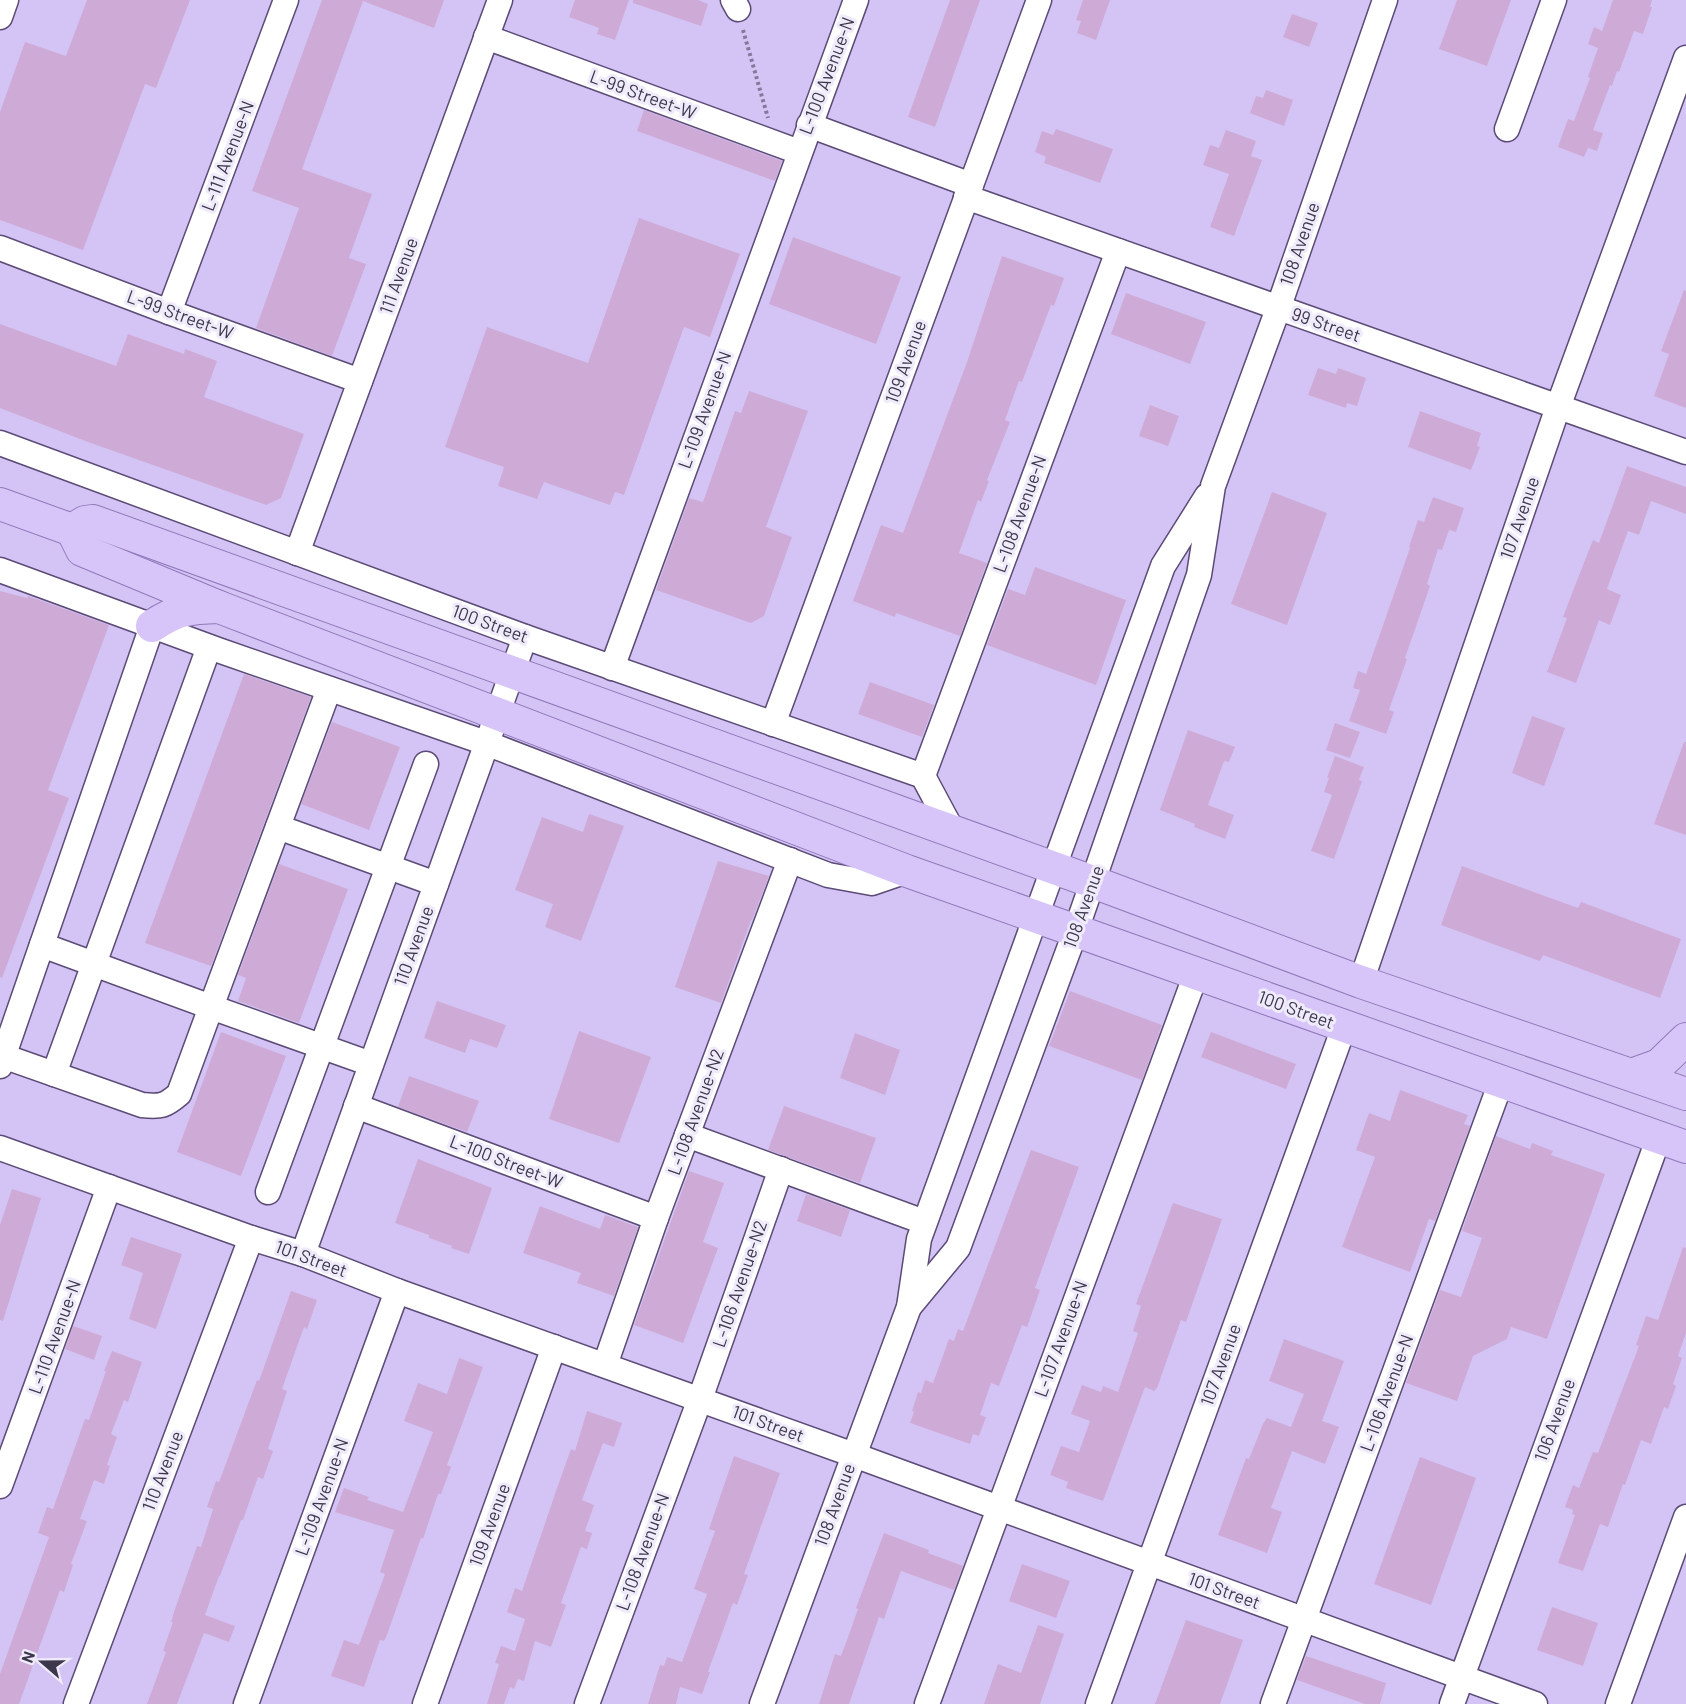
<svg xmlns="http://www.w3.org/2000/svg" width="1686" height="1704" viewBox="0 0 1686 1704" font-family="Barlow,sans-serif">
	<style>
		.building { fill: #ceabd6 }
		.lines { fill: none; stroke-linecap: round; stroke-linejoin: round }
		.minor-casing { stroke: #5b4b76; stroke-width: 27 }
		.major-casing { stroke: #9079b9; stroke-width: 34 }
		.path { stroke: #84799b; stroke-width: 4; stroke-dasharray: 3 3; stroke-linecap: butt }
		.minor { stroke: #fff; stroke-width: 24 }
		.major { stroke: #d7c4f8; stroke-width: 32 }
		.labels { text-anchor: middle; stroke-width: 6; stroke-linejoin: round; paint-order: stroke }
		.street-label { font-size: 18px; fill: #3d374b; stroke: #f0ebfb }
	</style>
	<rect width="100%" height="100%" fill="#d4c4f6"/>
	<g class="building">
		<polygon points="87,0 190,0 156,88 145,84 83,250 0,220 0,112 25,42 66,56"/>
		<polygon points="322,0 444,0 434,28 363,1 302,169 372,194 349,258 366,264 332,356 256,328 299,208 252,191"/>
		<polygon points="575,0 629,0 615,40 597,34 599,28 569,17"/>
		<polygon points="633,0 698,0 708,4 701,26 633,3"/>
		<polygon points="950,0 980,0 935,127 908,117"/>
		<polygon points="1083,0 1110,0 1096,40 1077,33 1081,21 1076,20"/>
		<polygon points="1457,0 1511,0 1487,66 1439,49"/>
		<polygon points="1613,0 1652,0 1650,7 1652,7 1643,34 1634,31 1619,72 1617,71 1612,86 1610,85 1593,130 1603,133 1597,151 1588,148 1584,157 1558,147 1568,119 1574,121 1590,78 1588,77 1598,48 1588,44 1594,27 1602,31"/>
		<polygon points="1292,14 1318,23 1309,47 1283,37"/>
		<polygon points="1266,90 1293,100 1284,126 1250,113 1256,96 1263,98"/>
		<polygon points="644,110 782,161 775,181 637,131"/>
		<polygon points="1056,129 1113,149 1100,183 1044,163 1046,157 1035,152 1042,131 1053,135"/>
		<polygon points="1226,130 1256,141 1251,156 1262,160 1234,236 1210,227 1229,174 1203,165 1210,145 1219,148"/>
		<polygon points="639,218 740,254 710,337 684,327 624,495 615,492 610,505 544,482 537,499 498,486 504,467 445,447 487,327 588,363"/>
		<polygon points="793,237 901,277 876,344 769,304"/>
		<polygon points="1002,256 1064,278 1054,306 1051,305 1022,382 1019,381 1005,420 1010,422 987,480 989,481 981,502 978,500 959,553 987,563 960,636 896,613 895,617 853,601 881,525 903,533 967,362"/>
		<polygon points="1684,290 1686,291 1686,408 1654,396 1669,354 1661,351"/>
		<polygon points="1126,293 1206,322 1190,364 1111,334"/>
		<polygon points="0,324 116,366 128,334 184,354 185,349 217,361 204,397 304,434 281,498 266,505 88,442 0,408"/>
		<polygon points="1318,368 1336,374 1338,368 1366,378 1357,406 1347,403 1346,408 1308,395"/>
		<polygon points="749,391 808,411 766,527 792,537 764,616 751,623 656,590 689,498 703,502 735,411 741,413"/>
		<polygon points="1150,405 1179,416 1168,446 1139,436"/>
		<polygon points="1420,411 1481,433 1477,446 1480,447 1471,470 1408,447"/>
		<polygon points="1627,466 1686,487 1686,514 1651,501 1639,535 1628,531 1607,589 1621,595 1610,625 1599,620 1576,683 1547,672 1567,618 1563,617 1574,588 1593,540 1599,543"/>
		<polygon points="1272,492 1327,513 1287,625 1231,604"/>
		<polygon points="1433,497 1464,508 1456,532 1449,530 1442,550 1438,549 1427,584 1430,586 1405,658 1407,659 1389,710 1394,712 1386,734 1349,721 1360,690 1353,688 1358,671 1366,674 1410,548 1409,547 1418,520 1424,522"/>
		<polygon points="1035,567 1126,600 1096,685 987,645 1008,589 1025,595"/>
		<polygon points="0,591 27,598 28,596 109,625 48,790 69,798 2,978 0,977"/>
		<polygon points="244,674 311,697 211,966 145,943"/>
		<polygon points="870,682 934,705 922,737 858,714"/>
		<polygon points="1532,716 1565,728 1544,786 1512,773"/>
		<polygon points="332,722 400,747 369,830 301,804"/>
		<polygon points="1335,723 1360,732 1350,758 1326,750"/>
		<polygon points="1188,730 1235,747 1229,762 1224,761 1208,805 1234,815 1225,839 1194,827 1195,824 1160,810"/>
		<polygon points="1684,742 1686,742 1686,835 1654,824"/>
		<polygon points="1335,756 1364,767 1359,780 1362,781 1334,859 1311,851 1332,795 1324,792 1329,778 1327,778"/>
		<polygon points="589,814 624,826 581,941 545,927 553,904 515,890 542,817 583,832"/>
		<polygon points="718,861 769,876 752,920 751,920 721,1003 675,987"/>
		<polygon points="279,864 348,889 299,1023 238,1001 246,978 238,975"/>
		<polygon points="1462,866 1578,908 1581,902 1681,939 1660,998 1543,955 1540,961 1441,925"/>
		<polygon points="1070,991 1162,1025 1142,1080 1049,1046"/>
		<polygon points="437,1001 506,1025 497,1048 470,1039 465,1053 424,1038"/>
		<polygon points="579,1031 651,1057 619,1143 549,1119"/>
		<polygon points="221,1032 286,1056 241,1176 177,1152"/>
		<polygon points="1211,1032 1296,1064 1286,1089 1201,1057"/>
		<polygon points="855,1033 900,1050 885,1095 840,1078"/>
		<polygon points="409,1076 479,1101 467,1132 398,1107"/>
		<polygon points="1400,1090 1468,1115 1464,1124 1470,1126 1435,1221 1429,1219 1410,1272 1342,1247 1375,1157 1356,1150 1369,1113 1390,1121"/>
		<polygon points="784,1106 876,1138 860,1183 768,1150"/>
		<polygon points="1496,1136 1530,1149 1532,1143 1553,1151 1551,1155 1605,1174 1547,1339 1511,1327 1507,1339 1473,1356 1457,1401 1406,1383 1440,1290 1461,1297 1482,1238 1462,1231"/>
		<polygon points="1031,1150 1079,1167 1035,1288 1040,1290 1031,1316 1027,1327 1022,1325 999,1386 991,1383 980,1415 986,1417 979,1436 973,1434 970,1444 910,1423 914,1412 912,1411 918,1392 921,1393 925,1380 933,1383 949,1339 954,1341 958,1329 963,1331"/>
		<polygon points="418,1159 492,1188 469,1254 451,1248 452,1246 429,1238 429,1235 395,1223"/>
		<polygon points="689,1171 724,1183 703,1242 718,1248 683,1343 634,1325"/>
		<polygon points="12,1189 41,1198 3,1321 0,1320 0,1225"/>
		<polygon points="806,1194 850,1210 841,1237 797,1221"/>
		<polygon points="1173,1203 1222,1219 1186,1322 1181,1320 1157,1388 1154,1391 1145,1387 1103,1501 1066,1488 1068,1482 1050,1475 1061,1446 1079,1452 1090,1421 1071,1414 1082,1385 1101,1392 1103,1386 1118,1392 1138,1333 1133,1331 1141,1306 1136,1304"/>
		<polygon points="540,1206 600,1229 605,1215 638,1227 614,1296 577,1283 581,1273 523,1253"/>
		<polygon points="131,1237 182,1254 156,1329 129,1319 143,1273 121,1265"/>
		<polygon points="1683,1247 1686,1248 1686,1333 1678,1356 1682,1358 1673,1384 1676,1386 1668,1409 1664,1407 1651,1444 1641,1440 1625,1485 1623,1484 1608,1527 1600,1524 1583,1571 1558,1563 1575,1515 1572,1514 1573,1510 1565,1507 1573,1485 1579,1488 1593,1452 1598,1453 1639,1346 1636,1345 1646,1316 1658,1320"/>
		<polygon points="291,1291 317,1300 307,1329 304,1327 282,1389 287,1391 268,1449 273,1451 263,1479 258,1477 243,1520 241,1520 220,1576 219,1576 205,1615 235,1626 229,1642 204,1633 177,1704 147,1704 166,1652 163,1651 173,1622 171,1622 175,1609 197,1546 201,1547 213,1509 207,1507 216,1481 219,1482 257,1380 259,1381"/>
		<polygon points="73,1326 102,1336 94,1360 65,1349"/>
		<polygon points="1284,1339 1344,1361 1322,1421 1339,1427 1325,1464 1292,1451 1271,1508 1282,1512 1267,1553 1218,1535 1246,1458 1249,1459 1263,1424 1267,1418 1291,1427 1304,1394 1269,1381"/>
		<polygon points="112,1351 142,1362 128,1402 124,1400 111,1434 117,1437 107,1465 110,1466 104,1484 94,1480 80,1519 87,1521 71,1564 73,1565 64,1592 60,1590 19,1704 0,1704 0,1674 49,1537 38,1533 47,1507 53,1509 85,1419 89,1420 106,1371 104,1371"/>
		<polygon points="459,1358 483,1367 447,1465 451,1467 441,1494 438,1494 423,1539 421,1538 387,1635 384,1641 380,1640 364,1687 331,1676 344,1640 359,1645 385,1574 380,1572 394,1530 335,1512 344,1488 369,1497 367,1500 403,1512 433,1432 404,1421 418,1383 447,1394"/>
		<polygon points="587,1411 622,1423 614,1447 603,1443 582,1500 594,1505 585,1531 592,1533 587,1549 581,1547 561,1603 566,1605 551,1647 535,1641 524,1681 518,1679 514,1689 510,1687 504,1704 487,1704 499,1664 495,1663 501,1646 515,1651 525,1619 507,1612 515,1588 522,1591 556,1491 571,1449 575,1451"/>
		<polygon points="734,1456 780,1473 744,1574 748,1575 737,1605 733,1603 708,1672 710,1672 702,1694 680,1687 676,1704 648,1704 660,1665 664,1666 667,1657 682,1662 707,1594 694,1589 715,1531 709,1529"/>
		<polygon points="1420,1457 1476,1478 1431,1605 1374,1584"/>
		<polygon points="884,1533 929,1550 928,1553 963,1566 954,1590 901,1571 884,1619 879,1617 849,1704 819,1704 835,1654 841,1656 847,1640 858,1609 856,1608"/>
		<polygon points="1022,1564 1070,1581 1056,1618 1009,1601"/>
		<polygon points="1552,1607 1598,1623 1583,1666 1537,1650"/>
		<polygon points="1186,1620 1243,1640 1220,1704 1155,1704"/>
		<polygon points="1038,1625 1064,1634 1040,1704 984,1704 998,1664 1021,1673"/>
		<polygon points="1306,1656 1386,1683 1380,1704 1365,1704 1297,1680"/>
	</g>
	<g class="lines">
		<g class="minor-casing">
			<g id="minor">
				<polyline points="733,0 738,9"/>
				<polyline points="0,17 6,0"/>
				<polyline points="486,37 799,152"/>
				<polyline points="809,125 971,185"/>
				<polyline points="1507,129 1554,0"/>
				<polyline points="966,197 1686,452"/>
				<polyline points="0,248 169,312 360,381"/>
				<polyline points="169,312 286,0"/>
				<polyline points="0,443 525,637 923,776 953,832"/>
				<polyline points="297,553 500,0"/>
				<polyline points="0,570 218,650 486,743 828,875 872,883 907,871"/>
				<polyline points="612,668 856,0"/>
				<polyline points="773,724 1039,0"/>
				<polyline points="923,776 1118,251"/>
				<polyline points="278,827 436,884"/>
				<polyline points="42,945 211,1007 329,689"/>
				<polyline points="1361,982 1558,407 1686,58"/>
				<path d="M0,1055L142,1105C161,1107 165,1106 179,1094L211,1007L371,1064"/>
				<polyline points="0,1066 152,626"/>
				<polyline points="54,1074 209,647"/>
				<polyline points="356,1106 656,1218"/>
				<polyline points="687,1135 924,1222"/>
				<polyline points="0,1148 251,1238 303,1254 397,1291 854,1455 1535,1704"/>
				<polyline points="268,1192 426,764"/>
				<polyline points="303,1254 525,637"/>
				<polyline points="909,1307 958,1248 1076,930 1199,575 1213,486 1278,309 1385,0"/>
				<polyline points="605,1365 656,1218 790,860"/>
				<polyline points="0,1486 109,1187"/>
				<polyline points="76,1704 251,1238"/>
				<polyline points="246,1704 397,1291"/>
				<polyline points="425,1704 554,1347"/>
				<polyline points="587,1704 700,1399 781,1169"/>
				<polyline points="762,1704 909,1307 919,1239 1163,566 1207,496"/>
				<polyline points="927,1704 1196,974"/>
				<polyline points="1098,1704 1344,1027"/>
				<polyline points="1273,1704 1501,1082"/>
				<polyline points="1452,1704 1659,1137"/>
				<polyline points="1618,1704 1686,1517"/>
			</g>
		</g>
		<g class="major-casing">
			<g id="major">
				<polyline points="0,504 72,530 82,550 219,607 907,871 1686,1147"/>
				<polyline points="72,530 85,522 93,521 1093,882 1361,982 1686,1094"/>
				<path d="M152,626C178,609 188,608 219,607"/>
				<polyline points="1634,1074 1659,1065 1686,1039"/>
			</g>
		</g>
		<polyline class="path" points="743,30 768,118"/>
		<use href="#minor" class="minor"/>
		<use href="#major" class="major"/>
	</g>
	<g class="labels">
		<g class="street-label">
			<text transform="translate(827 76) rotate(-69)" y="6">L-100 Avenue-N</text>
			<text transform="translate(643 95) rotate(20)" y="6">L-99 Street-W</text>
			<text transform="translate(228 156) rotate(-69)" y="6">L-111 Avenue-N</text>
			<text transform="translate(1300 244) rotate(-71)" y="6">108 Avenue</text>
			<text transform="translate(399 276) rotate(-70)" y="6">111 Avenue</text>
			<text transform="translate(180 315) rotate(20)" y="6">L-99 Street-W</text>
			<text transform="translate(1326 325) rotate(19)" y="6">99 Street</text>
			<text transform="translate(906 362) rotate(-70)" y="6">109 Avenue</text>
			<text transform="translate(705 410) rotate(-70)" y="6">L-109 Avenue-N</text>
			<text transform="translate(1020 514) rotate(-70)" y="6">L-108 Avenue-N</text>
			<text transform="translate(1520 518) rotate(-71)" y="6">107 Avenue</text>
			<text transform="translate(490 624) rotate(20)" y="6">100 Street</text>
			<text transform="translate(1084 907) rotate(-70)" y="6">108 Avenue</text>
			<text transform="translate(414 946) rotate(-70)" y="6">110 Avenue</text>
			<text transform="translate(1296 1010) rotate(20)" y="6">100 Street</text>
			<text transform="translate(696 1112) rotate(-70)" y="6">L-108 Avenue-N2</text>
			<text transform="translate(506 1162) rotate(21)" y="6">L-100 Street-W</text>
			<text transform="translate(311 1259) rotate(20)" y="6">101 Street</text>
			<text transform="translate(740 1284) rotate(-71)" y="6">L-106 Avenue-N2</text>
			<text transform="translate(55 1337) rotate(-70)" y="6">L-110 Avenue-N</text>
			<text transform="translate(1061 1339) rotate(-70)" y="6">L-107 Avenue-N</text>
			<text transform="translate(1221 1365) rotate(-70)" y="6">107 Avenue</text>
			<text transform="translate(1387 1393) rotate(-70)" y="6">L-106 Avenue-N</text>
			<text transform="translate(1555 1420) rotate(-70)" y="6">106 Avenue</text>
			<text transform="translate(768 1424) rotate(20)" y="6">101 Street</text>
			<text transform="translate(163 1471) rotate(-69)" y="6">110 Avenue</text>
			<text transform="translate(322 1497) rotate(-70)" y="6">L-109 Avenue-N</text>
			<text transform="translate(835 1505) rotate(-70)" y="6">108 Avenue</text>
			<text transform="translate(490 1525) rotate(-70)" y="6">109 Avenue</text>
			<text transform="translate(643 1552) rotate(-70)" y="6">L-108 Avenue-N</text>
			<text transform="translate(1224 1591) rotate(20)" y="6">101 Street</text>
		</g>
	</g>
	<g transform="translate(42 1662) rotate(290)" stroke="#f0ebfb" stroke-width="4.5" paint-order="stroke">
	<path d="M0-4.5L10 22L0 15L-10 22Z" fill="#3d374b"/>
	<text y="-9" font-size="16" font-weight="bold" text-anchor="middle" fill="#3d374b">N</text>
	</g>
</svg>
